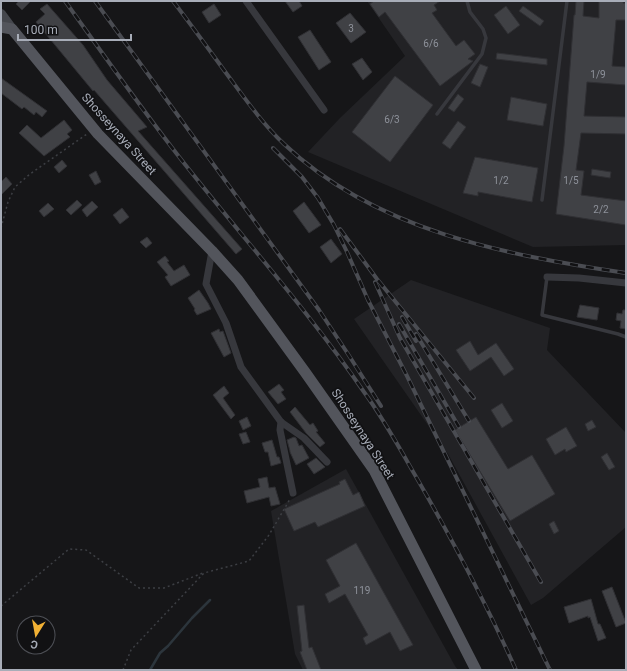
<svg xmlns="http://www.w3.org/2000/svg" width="627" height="671" viewBox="0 0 627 671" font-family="Roboto,sans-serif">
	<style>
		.built { fill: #222225 }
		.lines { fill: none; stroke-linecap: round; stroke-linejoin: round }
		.stream { stroke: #2c353c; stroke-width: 2.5 }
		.building { fill: #404145; stroke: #303034 }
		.path { stroke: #3d3f44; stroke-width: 1.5; stroke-dasharray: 2 3; stroke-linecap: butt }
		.lane { stroke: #37383d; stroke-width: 3.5 }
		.street { stroke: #37383d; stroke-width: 7 }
		.secondary { stroke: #45474d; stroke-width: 10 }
		.primary { stroke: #53555c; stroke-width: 11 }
		.rail-casing { stroke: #4a4c52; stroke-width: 4 }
		.rail { stroke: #111113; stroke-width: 2.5; stroke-dasharray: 8; stroke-linecap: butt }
		.labels { text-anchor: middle; stroke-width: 3.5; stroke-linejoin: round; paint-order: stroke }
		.number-label { font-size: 10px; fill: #8e929b }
		.street-label { font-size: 12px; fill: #a8adb8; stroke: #111113 }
	</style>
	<rect width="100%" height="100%" fill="#161618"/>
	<g class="built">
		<polygon points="367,1 626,1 626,245 533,247 308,152 340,118 405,56"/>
		<polygon points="411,280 550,328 547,350 626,433 626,527 543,598 531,605 448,454 354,319"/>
		<polygon points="346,469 455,666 458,670 303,670 295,654 271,511"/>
	</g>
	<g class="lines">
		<polyline class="stream" points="150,670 160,653 168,646 192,618 210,600"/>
	</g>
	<g class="building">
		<polygon points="19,1 31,1 22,10 16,4"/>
		<polygon points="285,1 299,1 302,6 293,12"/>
		<polygon points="374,1 440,1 434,5 437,10 432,13 456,46 464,40 475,54 468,59 473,61 440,86 385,12 379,17 370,4"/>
		<polygon points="576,1 584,1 583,16 599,18 599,1 624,1 623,3 626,3 626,20 616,20 612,66 626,67 626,85 587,82 584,116 626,117 626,134 581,133 576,170 584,171 581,195 626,201 626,225 556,214 564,146 574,15 575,15"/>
		<polygon points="47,4 83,45 107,80 147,127 138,131 242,249 236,254 94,90 93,91 36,22 45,14 40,9"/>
		<polygon points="214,4 221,15 209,23 202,12"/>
		<polygon points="506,6 520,25 508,34 494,15"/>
		<polygon points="523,6 544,21 540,26 519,11"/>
		<polygon points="350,13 366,32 351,43 336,23"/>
		<polygon points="310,30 331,62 319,70 298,37"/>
		<polygon points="497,53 547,59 547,65 496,59"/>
		<polygon points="362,58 372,72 363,80 352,64"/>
		<polygon points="480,64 488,67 480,87 471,83"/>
		<polygon points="395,76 433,105 390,162 352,132"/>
		<polygon points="1,78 47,111 42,117 36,112 34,115 24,107 22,109 1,93"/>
		<polygon points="458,94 464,99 454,112 448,108"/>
		<polygon points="511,97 547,104 543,126 507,120"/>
		<polygon points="64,120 72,130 67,134 70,137 44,156 19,133 27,125 41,138"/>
		<polygon points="458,121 466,127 450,149 442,143"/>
		<polygon points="475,157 538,168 532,202 478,192 478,196 463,193"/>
		<polygon points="62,160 67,166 59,173 54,167"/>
		<polygon points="592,169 611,172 610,178 591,175"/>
		<polygon points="96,171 101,182 95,185 89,175"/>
		<polygon points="6,177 12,184 1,195 1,182"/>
		<polygon points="77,200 82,205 71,215 66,210"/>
		<polygon points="92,201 98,207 87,217 82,210"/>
		<polygon points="304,202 321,225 309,233 293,211"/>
		<polygon points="48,203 54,209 44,217 39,211"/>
		<polygon points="122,208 129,217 120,224 113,215"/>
		<polygon points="147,237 152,243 146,248 140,242"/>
		<polygon points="331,239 342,254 331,263 320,247"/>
		<polygon points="165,256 169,261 167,262 174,271 184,265 190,275 171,286 165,277 168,275 157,262"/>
		<polygon points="199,290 208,303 211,309 197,315 194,310 195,309 188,298"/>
		<polygon points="580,305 599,308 597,320 577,317"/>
		<polygon points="623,310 626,310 626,329 620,328 621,321 616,320 617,313 622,314"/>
		<polygon points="219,329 220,332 223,331 231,353 224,357 211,333"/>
		<polygon points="470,341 478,355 496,343 514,369 504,376 491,357 470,371 456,350"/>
		<polygon points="279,384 284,390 281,392 286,399 278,404 268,392"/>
		<polygon points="224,386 229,393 223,398 235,415 231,419 213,395"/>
		<polygon points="502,403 513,421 502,428 491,410"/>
		<polygon points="295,407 310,425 313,423 318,431 316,432 325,443 320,447 306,433 290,412"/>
		<polygon points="247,417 251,426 243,430 239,421"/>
		<polygon points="476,417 508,469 532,455 555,494 510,521 455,430"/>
		<polygon points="592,420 596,427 588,431 585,424"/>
		<polygon points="566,427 577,446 566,452 565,449 555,455 546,439"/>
		<polygon points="246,432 250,442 243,444 239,434"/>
		<polygon points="294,437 296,438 299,446 302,445 309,458 296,465 290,452 290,451 287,440"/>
		<polygon points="272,440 277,457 279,457 281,463 271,466 268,452 265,452 262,443"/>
		<polygon points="607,453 615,467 609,470 601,457"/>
		<polygon points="316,458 325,467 314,474 307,464"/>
		<polygon points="267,477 269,488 275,487 280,504 271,506 269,497 247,503 244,491 260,487 258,479"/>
		<polygon points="345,479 353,495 359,492 365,506 318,527 315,522 294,531 284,509 340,484 339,482"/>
		<polygon points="554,521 559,531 554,534 549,524"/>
		<polygon points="356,543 413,645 400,651 390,632 366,645 363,638 368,635 345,594 329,603 325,594 340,586 326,560"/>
		<polygon points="612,587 626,623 616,627 602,591"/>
		<polygon points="591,599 598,624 600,624 606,638 598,641 590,617 588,618 588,616 569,623 564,607"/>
		<polygon points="304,605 309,648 312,647 321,670 307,670 300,652 302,651 297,606"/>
	</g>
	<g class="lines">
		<g class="path">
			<polyline points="1,228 8,202 15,187 30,174 87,134"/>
			<polyline points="1,606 69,549 86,550 139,588 164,588 203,573"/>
			<polyline points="123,670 131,650 204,573 249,561 269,535 290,499"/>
		</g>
		<g class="lane">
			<polyline points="437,114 482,54 486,38 483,29 470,12 467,1"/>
			<polyline points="542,200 567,1"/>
			<polyline points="547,277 542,315 618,334 626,337"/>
		</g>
		<g class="street">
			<polyline points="246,1 324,110"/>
			<polyline points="212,251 206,284 226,323 241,367 281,422 304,438 327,462"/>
			<polyline points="547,277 579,278 626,283"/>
			<polyline points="281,422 280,430 293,493"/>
		</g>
		<polyline class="secondary" points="1,14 12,29"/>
		<polyline class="primary" points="1,27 12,29 98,134 212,251 238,280 305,372 374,470 476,670"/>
		<g class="rail-casing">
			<g id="rail">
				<path d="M65,1C103,54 140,107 180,158C241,236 308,310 364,392C383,418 399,447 415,475C452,539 486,603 516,670"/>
				<polyline points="95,1 319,310 348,354 381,406"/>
				<path d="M173,1C192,26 210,51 229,77C246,100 263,124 284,144C376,231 506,255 626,273"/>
				<polyline points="273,148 302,177 318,198 334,225 347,252 368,300 407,376 550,670"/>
				<polyline points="340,229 377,279 474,398"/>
				<polyline points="375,282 400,338 541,582"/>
				<polyline points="402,317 416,341"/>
				<polyline points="399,324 459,427"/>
				<polyline points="416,334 469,421"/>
			</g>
		</g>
		<use href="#rail" class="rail"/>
	</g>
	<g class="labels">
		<g class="number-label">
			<text x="351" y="32">3</text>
			<text x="431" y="47">6/6</text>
			<text x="598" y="78">1/9</text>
			<text x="392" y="123">6/3</text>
			<text x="501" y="184">1/2</text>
			<text x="571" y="184">1/5</text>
			<text x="601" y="213">2/2</text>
			<text x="362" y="594">119</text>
		</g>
		<g class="street-label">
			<text transform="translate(119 134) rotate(48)" y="4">Shosseynaya Street</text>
			<text transform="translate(363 434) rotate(57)" y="4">Shosseynaya Street</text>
		</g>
	</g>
	<rect width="627" height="671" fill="none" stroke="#a8adb8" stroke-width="4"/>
	<g transform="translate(36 635) rotate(191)"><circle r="19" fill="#111113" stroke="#4d4f55"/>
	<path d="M0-3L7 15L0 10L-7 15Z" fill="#f2b134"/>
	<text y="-6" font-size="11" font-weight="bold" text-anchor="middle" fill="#a8adb8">С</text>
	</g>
	<path d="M18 34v6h113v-6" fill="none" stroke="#a8adb8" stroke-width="2"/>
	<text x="24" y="34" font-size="12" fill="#a8adb8" stroke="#111113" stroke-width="3" paint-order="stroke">100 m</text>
</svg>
